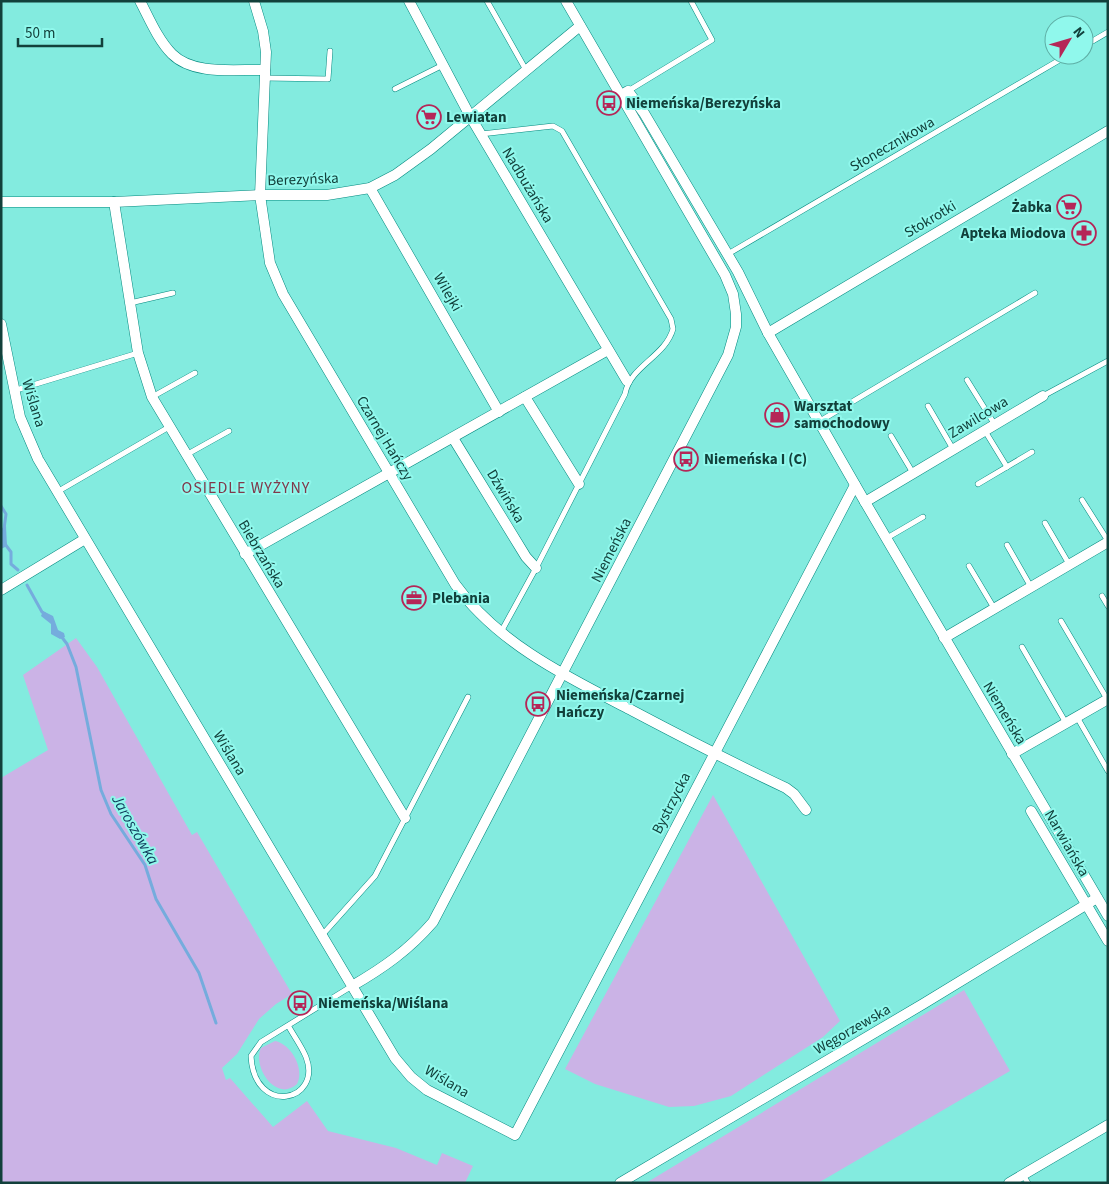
<svg xmlns="http://www.w3.org/2000/svg" width="1109" height="1184" viewBox="0 0 1109 1184" font-family="'Source Sans 3',sans-serif">
	<style>
		.green { fill: #cbb3e6 }
		.water { fill: #75acdd }
		.lines { fill: none; stroke-linecap: round; stroke-linejoin: round }
		.stream { stroke: #75acdd; stroke-width: 3 }
		.lane-casing { stroke: #03897f; stroke-width: 6 }
		.street-casing { stroke: #03897f; stroke-width: 11 }
		.lane { stroke: #fff; stroke-width: 5 }
		.street { stroke: #fff; stroke-width: 10 }
		.labels { text-anchor: middle; stroke-width: 4; stroke-linejoin: round; paint-order: stroke }
		.poi-label { font-size: 15px; font-weight: bold; fill: #12403b; stroke: #90f8ec; text-anchor: start }
		.street-label { font-size: 15px; fill: #12403b; stroke: #90f8ec }
		.neighbourhood-label { font-size: 16px; letter-spacing: 1px; fill: #80394b; stroke: #90f8ec }
		.water-label { font-size: 16px; font-style: italic; fill: #0f3959; stroke: #90f8ec }
	</style>
	<rect width="100%" height="100%" fill="#83ebdf"/>
	<g class="green">
		<polygon points="76,638 97,667 192,835 197,832 292,994 276,1004 259,1019 237,1054 222,1068 226,1080 230,1078 273,1127 307,1101 328,1131 396,1148 437,1165 442,1153 473,1166 465,1183 1,1183 1,778 48,750 23,675"/>
		<polygon points="713,795 840,1021 823,1037 731,1096 694,1106 669,1107 595,1084 565,1069"/>
		<polygon points="964,990 1010,1071 818,1183 646,1183"/>
		<path d="M275,1041C291,1044 305,1069 297,1084C276,1103 252,1067 261,1048Z"/>
	</g>
	<g class="water">
		<polygon points="6,526 7,546 1,549 1,529"/>
		<polygon points="43,611 53,616 58,630 64,633 65,637 60,639 51,634 51,624 41,616"/>
	</g>
	<g class="lines">
		<g class="stream">
			<polyline points="1,506 6,514 4,529"/>
			<polyline points="5,544 11,552 11,564 18,570"/>
			<polyline points="27,585 42,612 45,614"/>
			<polyline points="61,636 67,644 76,667 101,790 111,814 145,865 156,899 199,973 216,1023"/>
		</g>
		<g class="lane-casing">
			<g id="lane">
				<polyline points="487,1 526,70"/>
				<polyline points="1084,46 1108,32"/>
				<polyline points="265,78 328,79 330,51"/>
				<polyline points="395,89 443,65"/>
				<polyline points="628,91 712,40 691,1"/>
				<path d="M481,134L553,126L562,131L671,319L673,329C665,357 630,366 625,394L536,568L501,632"/>
				<polyline points="728,254 1068,55"/>
				<polyline points="130,303 173,293"/>
				<polyline points="967,380 995,425"/>
				<polyline points="13,391 138,353"/>
				<polyline points="1043,396 1108,361"/>
				<polyline points="152,397 195,373"/>
				<polyline points="928,406 953,449"/>
				<polyline points="820,421 1035,293"/>
				<polyline points="985,431 1007,467"/>
				<polyline points="891,436 913,473"/>
				<polyline points="186,455 229,431"/>
				<polyline points="978,484 1032,452"/>
				<polyline points="57,492 169,427"/>
				<polyline points="1082,500 1108,541"/>
				<polyline points="1045,523 1069,564"/>
				<polyline points="887,538 923,517"/>
				<polyline points="1007,545 1031,587"/>
				<polyline points="969,566 994,608"/>
				<polyline points="1102,596 1108,606"/>
				<polyline points="1061,621 1107,699"/>
				<polyline points="1022,647 1066,723"/>
				<polyline points="1077,717 1108,771"/>
				<polyline points="324,933 375,876 468,697"/>
				<path d="M289,1027C294,1036 302,1047 306,1057C323,1102 254,1117 251,1056L261,1042L352,986"/>
				<polyline points="1023,1175 1028,1183"/>
			</g>
		</g>
		<g class="street-casing">
			<g id="street">
				<path d="M140,1C149,18 158,40 172,54C194,76 237,69 265,70"/>
				<path d="M254,1L263,31L266,52L260,195L270,263L283,294L455,584C498,644 569,678 633,711C684,738 735,764 786,788L794,794L806,810"/>
				<polyline points="409,1 470,116 627,381"/>
				<polyline points="620,96 628,91 644,113 738,272 768,333 865,502 1108,916"/>
				<polyline points="370,188 499,412"/>
				<polyline points="1,202 114,202 260,195 327,195 370,188 395,175 431,149 580,26"/>
				<polyline points="114,202 138,353 152,397 405,818"/>
				<polyline points="1,324 20,417 38,459 395,1058 411,1077 427,1090 515,1135 855,485"/>
				<polyline points="768,333 1108,131"/>
				<polyline points="525,397 579,484"/>
				<polyline points="453,438 526,557 536,568"/>
				<polyline points="865,502 1043,396"/>
				<polyline points="245,554 608,350"/>
				<polyline points="1,590 85,539"/>
				<polyline points="944,638 1108,542"/>
				<polyline points="1012,754 1108,699"/>
				<polyline points="1031,811 1108,941"/>
				<path d="M352,986C383,968 409,950 433,922L728,355L736,327V314L733,294L725,275L566,1"/>
				<polyline points="620,1183 923,1004 1097,898"/>
				<polyline points="1009,1183 1108,1125"/>
			</g>
		</g>
		<use href="#lane" class="lane"/>
		<use href="#street" class="street"/>
	</g>
	<defs>
		<g id="bus-ring" transform="scale(1.25)"><circle r="9.5" fill="#90f8ec" stroke="#b52657" stroke-width="1.5"/><path d="M-5-6H5V4H4V6H2V4H-2V6H-4V4H-5ZM-3.5-4V0h7V-4ZM-3.5 1.2v1.5H-2V1.2ZM2 1.2v1.5H3.5V1.2Z" fill="#b52657"/></g>
		<g id="supermarket-ring" transform="scale(1.25)"><circle r="9.5" fill="#90f8ec" stroke="#b52657" stroke-width="1.5"/><path d="M-6-5.5h2.5l.6 2H6L4.5 2H-2.5L-4.4-4H-6ZM-1.5 3.2a1.3 1.3 0 1 0 .1 0ZM3 3.2a1.3 1.3 0 1 0 .1 0Z" fill="#b52657"/></g>
		<g id="pharmacy-ring" transform="scale(1.25)"><circle r="9.5" fill="#90f8ec" stroke="#b52657" stroke-width="1.5"/><path d="M-2-6h4v4h4v4h-4v4h-4v-4h-4v-4h4Z" fill="#b52657"/></g>
		<g id="shop-ring" transform="scale(1.25)"><circle r="9.5" fill="#90f8ec" stroke="#b52657" stroke-width="1.5"/><path d="M-5-2.5h2.3a2.7 3.5 0 0 1 5.4 0H5L5.5 6h-11ZM-1.5-2.5h3a1.5 2.3 0 0 0-3 0Z" fill="#b52657"/></g>
		<g id="office-ring" transform="scale(1.25)"><circle r="9.5" fill="#90f8ec" stroke="#b52657" stroke-width="1.5"/><path d="M-6-3h4V-5.5h4V-3h4V5H-6ZM-1-4.5V-3h2v-1.5ZM-6 0V1H6V0Z" fill="#b52657"/></g>
	</defs>
	<g fill-rule="evenodd">
		<use href="#bus-ring" x="609" y="103"/>
		<use href="#supermarket-ring" x="429" y="117"/>
		<use href="#supermarket-ring" x="1069" y="207"/>
		<use href="#pharmacy-ring" x="1084" y="233"/>
		<use href="#shop-ring" x="777" y="415"/>
		<use href="#bus-ring" x="686" y="459"/>
		<use href="#office-ring" x="414" y="598"/>
		<use href="#bus-ring" x="538" y="704"/>
		<use href="#bus-ring" x="300" y="1003"/>
	</g>
	<g class="labels">
		<g class="poi-label">
			<text x="626" y="108">Niemeńska/Berezyńska</text>
			<text x="446" y="122">Lewiatan</text>
			<text x="1052" y="212" text-anchor="end">Żabka</text>
			<text x="1066" y="238" text-anchor="end">Apteka Miodova</text>
			<text x="794" y="411">Warsztat<tspan x="794" dy="17">samochodowy</tspan></text>
			<text x="704" y="464">Niemeńska I (C)</text>
			<text x="432" y="603">Plebania</text>
			<text x="556" y="700">Niemeńska/Czarnej<tspan x="556" dy="17">Hańczy</tspan></text>
			<text x="318" y="1008">Niemeńska/Wiślana</text>
		</g>
		<g class="street-label">
			<text transform="translate(892 144) rotate(-30)" y="5">Słonecznikowa</text>
			<text transform="translate(303 179) rotate(-2)" y="5">Berezyńska</text>
			<text transform="translate(528 185) rotate(59)" y="5">Nadbużańska</text>
			<text transform="translate(930 219) rotate(-31)" y="5">Stokrotki</text>
			<text transform="translate(448 292) rotate(60)" y="5">Wilejki</text>
			<text transform="translate(34 403) rotate(73)" y="5">Wiślana</text>
			<text transform="translate(978 417) rotate(-31)" y="5">Zawilcowa</text>
			<text transform="translate(385 438) rotate(59)" y="5">Czarnej Hańczy</text>
			<text transform="translate(506 496) rotate(59)" y="5">Dźwińska</text>
			<text transform="translate(611 550) rotate(-63)" y="5">Niemeńska</text>
			<text transform="translate(262 554) rotate(59)" y="5">Biebrzańska</text>
			<text transform="translate(1005 713) rotate(59)" y="5">Niemeńska</text>
			<text transform="translate(230 753) rotate(59)" y="5">Wiślana</text>
			<text transform="translate(671 803) rotate(-63)" y="5">Bystrzycka</text>
			<text transform="translate(1067 843) rotate(60)" y="5">Narwiańska</text>
			<text transform="translate(852 1029) rotate(-30)" y="5">Węgorzewska</text>
			<text transform="translate(447 1081) rotate(31)" y="5">Wiślana</text>
		</g>
		<g class="neighbourhood-label">
			<text x="246" y="493">OSIEDLE WYŻYNY</text>
		</g>
		<g class="water-label">
			<text transform="translate(136 829) rotate(60)" y="6">Jaroszówka</text>
		</g>
	</g>
	<rect width="1109" height="1184" fill="none" stroke="#12403b" stroke-width="5"/>
	<g transform="translate(1069 40) rotate(52)"><circle r="24" fill="#90f8ec" stroke="#5eaea5"/>
	<path d="M0-4L9 19L0 12L-9 19Z" fill="#b52657"/>
	<text y="-8" font-size="14" font-weight="bold" text-anchor="middle" fill="#12403b">N</text>
	</g>
	<path d="M18 38v8h84v-8" fill="none" stroke="#12403b" stroke-width="2.5"/>
	<text x="25" y="38" font-size="15" fill="#12403b" stroke="#90f8ec" stroke-width="4" paint-order="stroke">50 m</text>
</svg>
